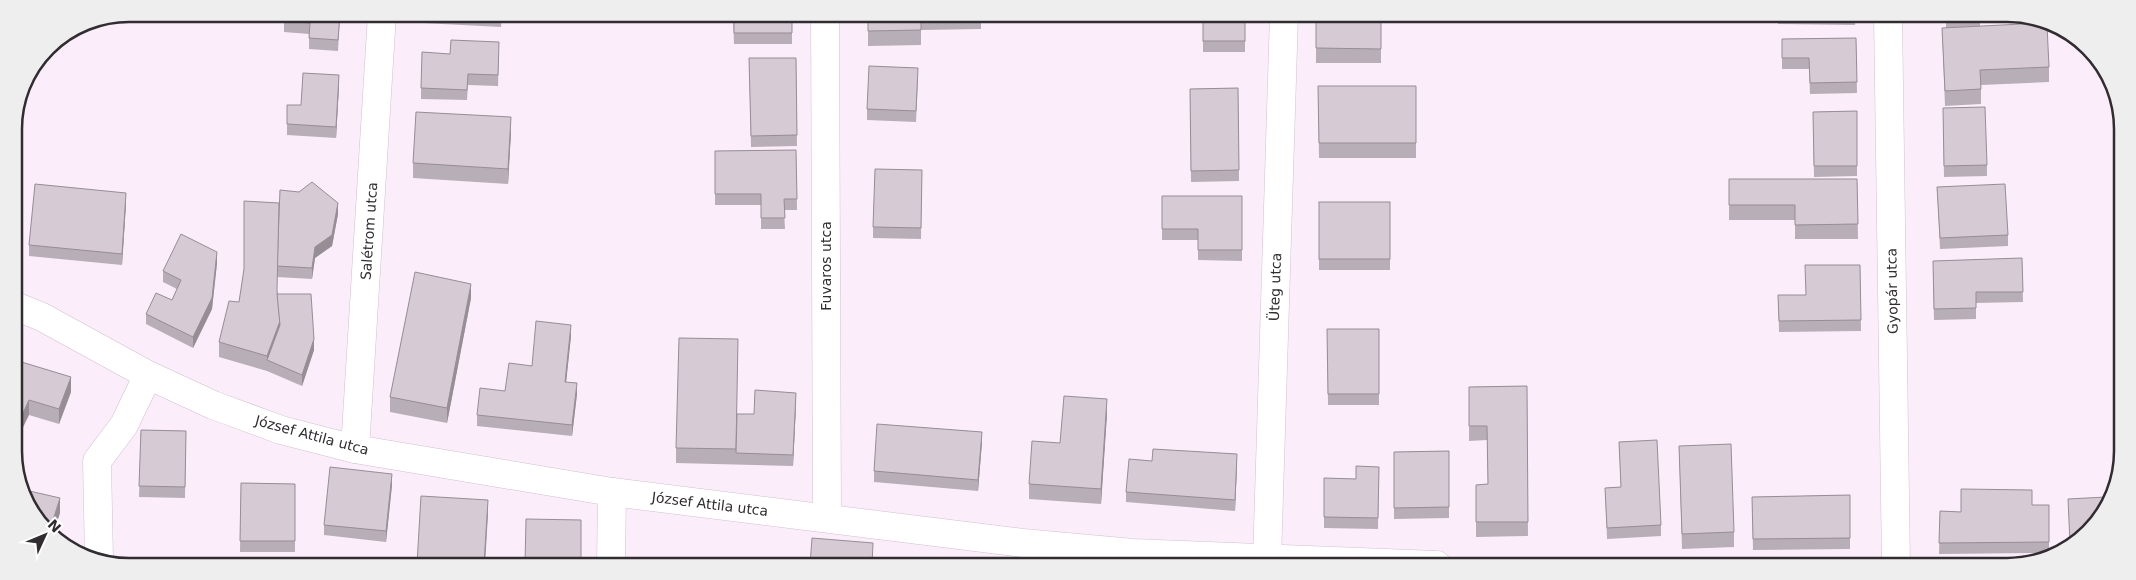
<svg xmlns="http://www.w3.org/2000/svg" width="2136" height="580" viewBox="0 0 2136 580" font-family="'DejaVu Sans',sans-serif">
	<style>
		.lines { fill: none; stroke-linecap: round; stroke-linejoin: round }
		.minor-casing { stroke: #cfc2cd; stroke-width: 29 }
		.minor { stroke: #fff; stroke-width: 28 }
		.wall { fill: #b8aeb7 }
		.shaded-wall { fill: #968d95 }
		.building { fill: #d6cad5; stroke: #968d95 }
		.labels { text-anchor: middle; stroke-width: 5; stroke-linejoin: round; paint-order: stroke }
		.street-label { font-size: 14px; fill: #302c30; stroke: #fff }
		.rim { fill: none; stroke: #302c30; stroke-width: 2.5 }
	</style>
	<rect width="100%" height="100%" fill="#fbeefa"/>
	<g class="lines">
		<g class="minor-casing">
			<g id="minor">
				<polyline points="825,15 827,518"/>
				<polyline points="1888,16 1896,566"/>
				<polyline points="15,306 42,317 148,375 213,405 281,430 355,449 612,492 1023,543 1133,553 1437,565"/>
				<polyline points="355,449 382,14"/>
				<polyline points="99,560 97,461 124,425 148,375"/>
				<polyline points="1267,560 1284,15"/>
				<polyline points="611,565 612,492"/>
			</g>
		</g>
		<use href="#minor" class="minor"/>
	</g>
	<g class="wall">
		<polygon points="340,14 338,51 309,49 309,34 284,32 284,21"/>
		<polygon points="423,14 502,14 501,27 423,23"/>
		<polygon points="733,14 792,15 792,44 734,44"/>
		<polygon points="868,15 981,15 981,29 921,30 921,45 868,46"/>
		<polygon points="1174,15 1245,15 1245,52 1203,52 1203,22 1174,22"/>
		<rect x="1316" y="15" width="65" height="48"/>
		<polygon points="1778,16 1856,16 1855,25 1778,24"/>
		<polygon points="1946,16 1980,16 1980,26 2049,67 2049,82 1981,85 1981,104 1945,106 1942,28 1946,28"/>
		<polygon points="1856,38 1857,93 1810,94 1809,69 1782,69 1782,39"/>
		<polygon points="499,53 498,86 468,85 467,100 421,99 421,88 450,54"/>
		<polygon points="749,58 796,58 797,146 751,147"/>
		<polygon points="918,79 916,122 867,120 867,109"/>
		<polygon points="23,84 16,163 14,163 14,122"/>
		<polygon points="339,86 336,138 287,135 287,124 301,105"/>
		<polygon points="1318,86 1416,86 1416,158 1319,158"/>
		<polygon points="1238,88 1239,181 1191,182 1190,89"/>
		<polygon points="1857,111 1857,176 1814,177 1813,112"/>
		<polygon points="1943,119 1987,165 1987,176 1944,177"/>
		<polygon points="511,132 508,184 413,178 413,163"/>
		<polygon points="796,150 797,210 784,210 785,229 761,229 761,205 715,205 715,151"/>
		<polygon points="922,170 921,239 873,238 873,227"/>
		<polygon points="1729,179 1857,179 1858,239 1795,239 1795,220 1729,220"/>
		<polygon points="1937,187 2008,235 2008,246 1940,249"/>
		<polygon points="1162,196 1242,196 1242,261 1198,260 1198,240 1162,240"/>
		<rect x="1319" y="202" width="71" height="68"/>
		<polygon points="126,204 122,265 29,256 29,245"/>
		<polygon points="338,214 332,246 315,258 312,279 277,277 277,266 277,294 314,350 302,386 267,371 219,357 219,342 239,302 244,270"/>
		<polygon points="2022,258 2023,302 1976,303 1976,319 1934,320 1933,272"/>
		<polygon points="217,263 212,309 193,348 146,324 146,314 172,300 177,289 163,282 163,271"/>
		<polygon points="1860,265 1861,331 1779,332 1778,295 1805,295"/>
		<polygon points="471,298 447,423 390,412 390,397"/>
		<polygon points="1327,329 1379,329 1379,405 1328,405"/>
		<polygon points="571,336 566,382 577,394 572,436 477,426 477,415 505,391 532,366"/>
		<polygon points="15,360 71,392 59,424 29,415"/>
		<polygon points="1527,386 1528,536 1476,537 1476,485 1488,484 1487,440 1469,441 1469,387"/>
		<polygon points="796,404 793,466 676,463 676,448 737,414 754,414"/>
		<polygon points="1107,414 1101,504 1029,499 1029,484 1060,443"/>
		<polygon points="141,430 186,431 185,498 139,497"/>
		<polygon points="982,442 978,491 874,482 874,471"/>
		<polygon points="1619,442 1661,525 1661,536 1607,539 1605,488 1621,487"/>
		<polygon points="1679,446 1734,532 1734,547 1682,549"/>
		<polygon points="1449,451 1449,518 1394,519 1394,452"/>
		<polygon points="1152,461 1237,464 1235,511 1126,502 1126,492"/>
		<polygon points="1379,467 1378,529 1324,528 1324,478 1356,479"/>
		<polygon points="241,483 295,484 295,552 240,552"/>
		<polygon points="392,485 386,542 324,535 324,525"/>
		<polygon points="1850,495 1850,549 1753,550 1752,497"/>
		<polygon points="2032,505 2049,505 2049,552 2045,553 1939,554 1940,511 1961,512"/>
	</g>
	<g class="shaded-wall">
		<polygon points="339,75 339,86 336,138 336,127"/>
		<polygon points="23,84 23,87 16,163 16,152 23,86"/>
		<polygon points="511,117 511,132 508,184 508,169"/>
		<polygon points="21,184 21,195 15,249 15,239"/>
		<polygon points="126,193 126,204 122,265 122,254"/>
		<polygon points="338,203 338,214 332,246 315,258 312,279 312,268 315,247"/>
		<polygon points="217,252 217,263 212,309 193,348 193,337"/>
		<polygon points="471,284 471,298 447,423 447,408"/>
		<polygon points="280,321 280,336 267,360 267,356"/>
		<polygon points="571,325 571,336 565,393 565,382"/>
		<polygon points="314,339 314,350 302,386 302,375"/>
		<polygon points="71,377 71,392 59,424 59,409"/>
		<polygon points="577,383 577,394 572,436 572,425"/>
		<polygon points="796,393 796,404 793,466 793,455"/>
		<polygon points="1107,399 1107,414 1101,504 1101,489"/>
		<polygon points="29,400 29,415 16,442 16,428"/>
		<polygon points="982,432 982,442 978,491 978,480"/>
		<polygon points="1237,454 1237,464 1235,511 1235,500"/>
		<polygon points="392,474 392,485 386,542 386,531"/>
		<polygon points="60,498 60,513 53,535 49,533"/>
		<polygon points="488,500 488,515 485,564 484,564"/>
	</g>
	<g class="building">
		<polygon points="285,14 340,14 338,40 309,38 310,23 284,21"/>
		<polygon points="464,14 502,14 501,16"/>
		<polygon points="734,14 792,15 792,33 734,33"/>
		<polygon points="868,15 956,15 921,15 921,30 868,31"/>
		<rect x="1203" y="15" width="42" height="26"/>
		<polygon points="1316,15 1381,15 1381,49 1316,48"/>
		<polygon points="1946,16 1980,16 1980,18 1946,20"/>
		<polygon points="2042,23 2047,25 2049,67 1980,70 1981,89 1945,91 1942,28"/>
		<polygon points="1856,38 1857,82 1810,83 1809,58 1782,58 1782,39"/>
		<polygon points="451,40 499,42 498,75 468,74 467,90 421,88 422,52 450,54"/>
		<polygon points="749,58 796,58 797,135 751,136"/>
		<polygon points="869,66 918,68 916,111 867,109"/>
		<polygon points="303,73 339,75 336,127 287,124 287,105 301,105"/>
		<polygon points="23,86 16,152 14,152 14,122"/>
		<polygon points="1318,86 1416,86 1416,143 1319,143"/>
		<polygon points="1238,88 1239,170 1191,171 1190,89"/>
		<polygon points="1985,107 1987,165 1944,166 1943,108"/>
		<polygon points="1857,111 1857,166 1814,166 1813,112"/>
		<polygon points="416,112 511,117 508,169 413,163"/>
		<polygon points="796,150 797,199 784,199 785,218 761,218 761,194 715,194 715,151"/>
		<polygon points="875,169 922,170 921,228 873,227"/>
		<polygon points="1729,179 1857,179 1858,224 1795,225 1795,205 1729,205"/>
		<polygon points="312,182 338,203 332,235 315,247 312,268 277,266 280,190 299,192"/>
		<polygon points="14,183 21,184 15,239"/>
		<polygon points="35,184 126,193 122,254 29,245"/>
		<polygon points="2005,184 2008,235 1940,238 1937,187"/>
		<polygon points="1162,196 1242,196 1242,250 1198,250 1198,229 1162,229"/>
		<polygon points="244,201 279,203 277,290 280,321 267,356 219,342 229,301 239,302 244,269"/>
		<rect x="1319" y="202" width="71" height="57"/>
		<polygon points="181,234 217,252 212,298 193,337 146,314 156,293 172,300 181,280 163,271"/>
		<polygon points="2022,258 2023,292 1976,292 1976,308 1934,309 1933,261"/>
		<polygon points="1805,265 1860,265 1861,320 1779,321 1778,295 1806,295"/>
		<polygon points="415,272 471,284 447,408 390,397"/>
		<polygon points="277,294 311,294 314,339 302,375 267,360 280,325"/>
		<polygon points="536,321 571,325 565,382 577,383 572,425 477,415 480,388 505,391 509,363 532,366"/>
		<polygon points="1327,329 1379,329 1379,394 1328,394"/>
		<polygon points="679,338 738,339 736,449 676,448"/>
		<polygon points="15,360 71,377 59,409 29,400 16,428"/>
		<polygon points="1527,386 1528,522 1476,522 1476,485 1488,484 1487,426 1469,426 1469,387"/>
		<polygon points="755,390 796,393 793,455 736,453 737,414 754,414"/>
		<polygon points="1064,396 1107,399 1101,489 1029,484 1032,441 1060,443"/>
		<polygon points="877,424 982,432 978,480 874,471"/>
		<polygon points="141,430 186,431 185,487 139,486"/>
		<polygon points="1657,440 1661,525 1607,528 1605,488 1621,487 1619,442"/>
		<polygon points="1731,444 1734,532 1682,534 1679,446"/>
		<polygon points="1153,449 1237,454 1235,500 1126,492 1129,459 1152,461"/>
		<polygon points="1449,451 1449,507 1394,508 1394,452"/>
		<polygon points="1356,466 1379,467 1378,518 1324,517 1324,478 1356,479"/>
		<polygon points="330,467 392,474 386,531 324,525"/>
		<polygon points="241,483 295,484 295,541 240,541"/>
		<polygon points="1961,489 2032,490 2032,505 2049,505 2049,542 1939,543 1940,511 1961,512"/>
		<polygon points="25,490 60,498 49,533 48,533"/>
		<polygon points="1850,495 1850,538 1753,539 1752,497"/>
		<polygon points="421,496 488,500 484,564 417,564"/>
		<polygon points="2106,497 2083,538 2070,543 2068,499"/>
		<polygon points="526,519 581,520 581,564 525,564"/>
		<polygon points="812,538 873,543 872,565 810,565"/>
		<polygon points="992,561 1043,565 991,565"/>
	</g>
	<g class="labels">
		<g class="street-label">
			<text transform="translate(369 231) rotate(-86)" y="5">Salétrom utca</text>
			<text transform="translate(826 266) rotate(-90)" y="5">Fuvaros utca</text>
			<text transform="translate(1275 287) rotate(-88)" y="5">Üteg utca</text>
			<text transform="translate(1892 291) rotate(-91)" y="5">Gyopár utca</text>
			<text transform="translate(312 435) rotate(15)" y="5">József Attila utca</text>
			<text transform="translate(710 504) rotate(7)" y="5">József Attila utca</text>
		</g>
	</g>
	<path d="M0 0H2136V580H0ZM129 22H2007A107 107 0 0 1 2114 129V451A107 107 0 0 1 2007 558H129A107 107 0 0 1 22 451V129A107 107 0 0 1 129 22Z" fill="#eee" fill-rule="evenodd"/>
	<path class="rim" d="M129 22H2007A107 107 0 0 1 2114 129V451A107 107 0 0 1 2007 558H129A107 107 0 0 1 22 451V129A107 107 0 0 1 129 22Z"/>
	<g transform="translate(45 535) rotate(46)" stroke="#ffffff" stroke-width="4" paint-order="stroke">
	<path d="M0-4L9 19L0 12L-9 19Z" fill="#302c30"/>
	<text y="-8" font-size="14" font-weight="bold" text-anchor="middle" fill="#302c30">N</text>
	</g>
</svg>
